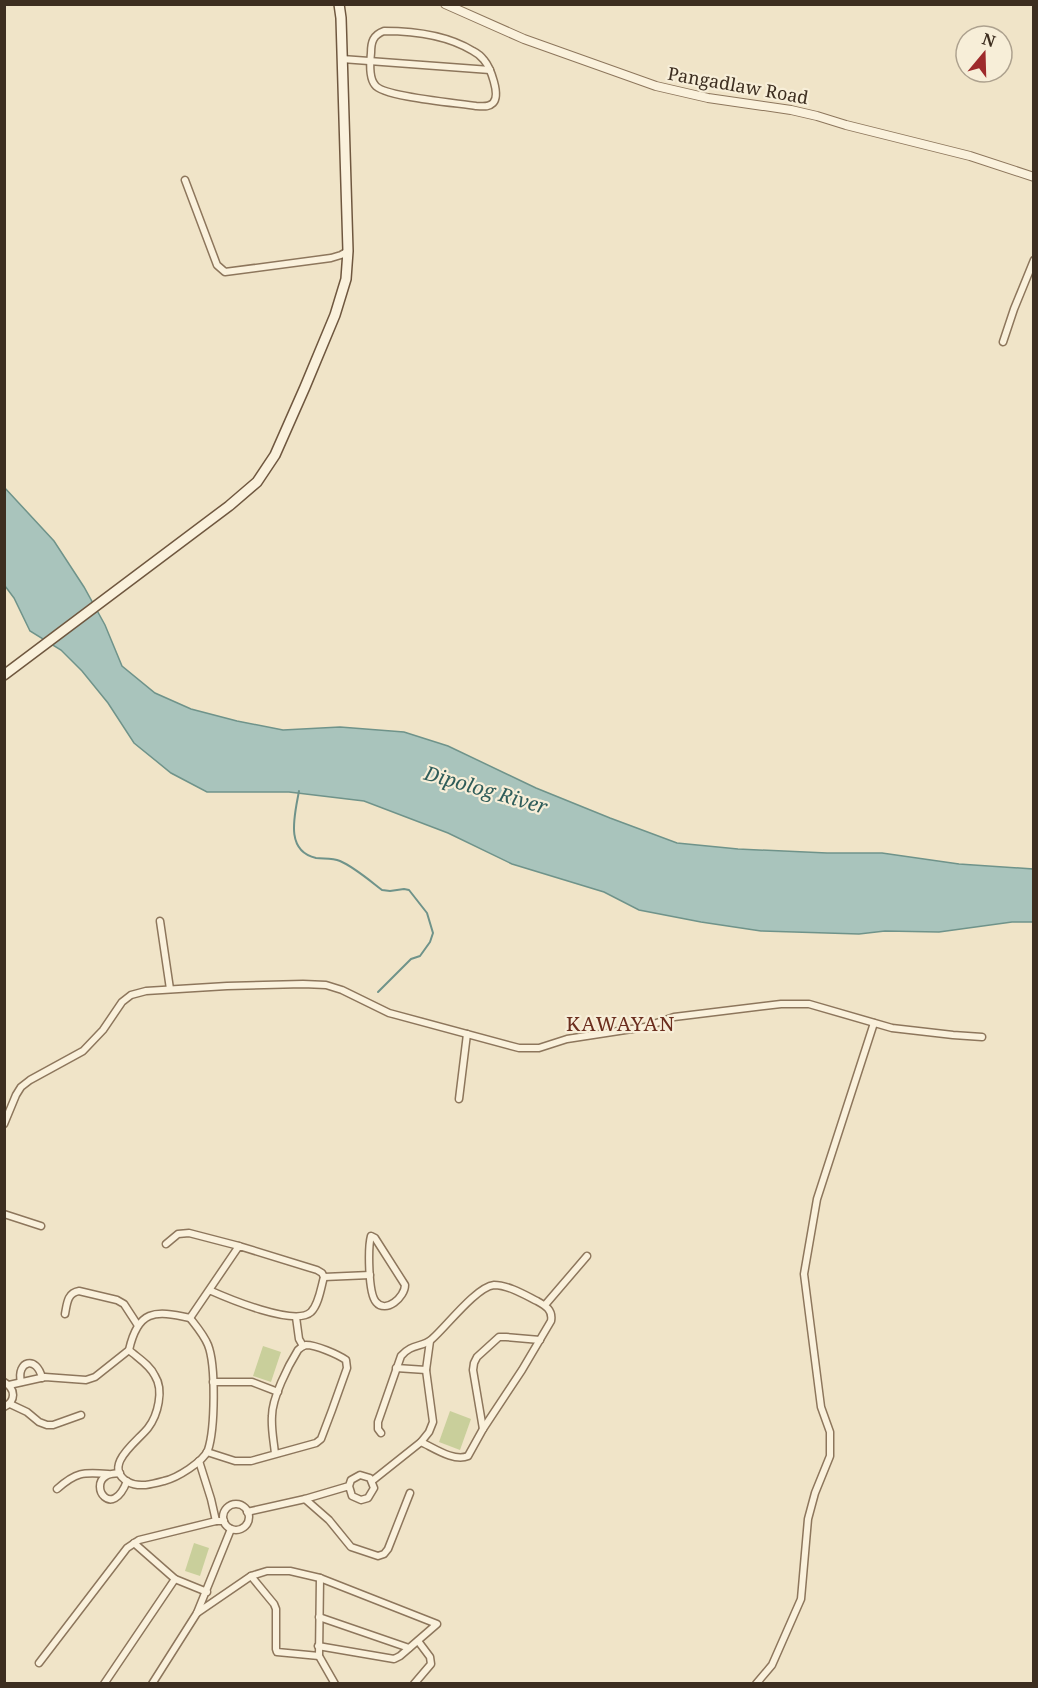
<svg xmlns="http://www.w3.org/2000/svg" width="1038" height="1688" viewBox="0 0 1038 1688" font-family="'Noto Serif',serif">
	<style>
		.green { fill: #c9cf9b }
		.water { fill: #a9c4bc; stroke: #6f938a; stroke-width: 1.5 }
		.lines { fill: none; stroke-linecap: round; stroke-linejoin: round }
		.stream { stroke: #6f938a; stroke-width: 2 }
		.minor-casing { stroke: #8d765c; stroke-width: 9 }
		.tertiary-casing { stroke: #8d765c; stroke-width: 10 }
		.secondary-casing { stroke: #6f573f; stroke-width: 12 }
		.minor { stroke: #faf1dc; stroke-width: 6 }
		.tertiary { stroke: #faf1dc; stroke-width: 8 }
		.secondary { stroke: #faf1dc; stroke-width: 9 }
		.labels { text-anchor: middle; stroke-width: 4.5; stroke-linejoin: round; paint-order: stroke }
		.street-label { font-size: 18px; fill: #3d2e20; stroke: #f7eed8 }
		.water-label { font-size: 20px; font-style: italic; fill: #2f5d5a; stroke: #f7eed8 }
		.neighbourhood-label { font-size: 20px; letter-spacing: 1.5px; fill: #6b2e1e; stroke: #f7eed8 }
	</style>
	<rect width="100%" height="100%" fill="#f0e4c8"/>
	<g class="green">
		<polygon points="263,1346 281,1352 271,1382 253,1376"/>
		<polygon points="450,1411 471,1419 460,1450 439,1442"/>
		<polygon points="194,1543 209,1548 200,1576 185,1571"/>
	</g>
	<polygon class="water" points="4,487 54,541 84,587 105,625 122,666 155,693 191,709 237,721 283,730 340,727 404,732 448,746 536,788 610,818 677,843 738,849 827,853 882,853 959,864 1033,869 1033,922 1012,922 939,932 885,931 859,934 761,931 701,922 639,910 604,892 512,864 448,833 364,801 289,792 207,792 171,773 134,743 108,703 82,671 61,650 30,631 14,598 5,586"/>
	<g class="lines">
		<path class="stream" d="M299,791C295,814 284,851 316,858C324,859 332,858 340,861C354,867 369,880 382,890L390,891L404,889L409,890L427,913L433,933L430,942L420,956L411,959L378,992"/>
		<g class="minor-casing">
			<g id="minor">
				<path d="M384,31C414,31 447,35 473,51C477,53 481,56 484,60C490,67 501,95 493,103C488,108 482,106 476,106C458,103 383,97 375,85C369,78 370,62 371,53C371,42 373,35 384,31Z"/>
				<polyline points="342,59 490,70"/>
				<polyline points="185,180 217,265 225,272 331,258 341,255 348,251"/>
				<polyline points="1003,342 1014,309 1034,260"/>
				<polyline points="160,921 170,989"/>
				<polyline points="459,1099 467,1034"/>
				<polyline points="4,1124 16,1095 21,1087 30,1080 83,1051 103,1030 122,1002 131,995 146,991 227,986 303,984 326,985 342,990 389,1013 519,1048 539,1048 567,1039 645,1027 674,1017 781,1004 809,1004 892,1028 953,1035 982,1037"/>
				<polyline points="4,1214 41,1226"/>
				<path d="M371,1236L375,1238L405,1285C405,1297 386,1314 376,1302C368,1293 368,1247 371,1236Z"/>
				<polyline points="166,1244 178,1234 189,1233 239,1246"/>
				<polyline points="324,1277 370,1275"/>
				<polyline points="545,1305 587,1256"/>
				<path d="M65,1314C67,1304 67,1293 79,1291L117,1300L124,1304L137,1324"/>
				<polyline points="296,1317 299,1339 303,1346"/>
				<path d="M129,1350C138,1358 150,1365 155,1376C164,1390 158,1415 148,1428C138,1441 101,1466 128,1482C139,1488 153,1484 164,1481C177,1478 203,1462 208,1450C215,1429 216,1365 208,1345C204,1335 197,1327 190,1318"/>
				<polyline points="396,1368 426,1370"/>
				<path d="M4,1382C16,1389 16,1401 4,1407"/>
				<path d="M21,1382C16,1361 37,1355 42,1378"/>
				<polyline points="213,1382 252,1382 278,1392"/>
				<path d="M9,1385L45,1377L86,1380L95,1377L129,1350C138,1310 154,1310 190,1318L239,1246L317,1270L322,1273L324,1277C321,1287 319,1304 311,1312C295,1327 227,1298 209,1290"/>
				<polyline points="10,1404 27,1412 39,1422 47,1425 53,1425 81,1415"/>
				<polyline points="483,1429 473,1370 474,1363 477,1357 499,1337 506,1337 540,1340"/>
				<path d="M381,1433L378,1429V1422L401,1356C412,1343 422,1348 432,1339C446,1327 476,1287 494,1285C508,1285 525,1295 537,1301C546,1306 553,1310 551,1321L522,1370L483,1429L468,1456C454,1462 434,1448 421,1442"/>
				<path d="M207,1452L235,1461H251L316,1443L321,1439L332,1410L347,1368L346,1360C337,1354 316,1345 306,1345C302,1346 301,1347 298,1350C288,1366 272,1398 272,1416C271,1429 274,1442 275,1454"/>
				<polyline points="199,1461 211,1499 216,1521"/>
				<path d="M120,1473C115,1474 110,1473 106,1476C89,1486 112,1520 127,1481"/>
				<polyline points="372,1481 421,1442 429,1432 433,1422 426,1370 430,1341"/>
				<path d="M57,1489C76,1472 83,1472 108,1474"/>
				<polyline points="305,1499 329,1520 351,1547 378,1556 384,1554 388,1549 410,1493"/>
				<circle cx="236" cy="1517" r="13"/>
				<polyline points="247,1512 305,1499 349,1486 351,1480 360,1475 370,1478 374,1488 368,1498 361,1500 352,1496 349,1486"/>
				<polyline points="134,1543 175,1579 207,1592"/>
				<polyline points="251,1576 274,1604 276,1609 276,1649 277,1652 319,1656"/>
				<polyline points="320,1578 319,1656 335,1684"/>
				<polyline points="197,1613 251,1576 267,1571 290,1571 320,1578 437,1624 400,1656 394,1659 318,1646"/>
				<polyline points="319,1617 409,1648"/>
				<polyline points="39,1663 127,1548 139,1540 216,1521 224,1521"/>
				<polyline points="104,1684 175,1579"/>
				<polyline points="152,1684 197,1613 231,1529"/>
				<polyline points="414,1684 431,1664 430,1657 418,1641"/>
				<polyline points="756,1684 772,1665 801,1599 808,1519 815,1493 830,1456 830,1432 821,1407 804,1274 817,1199 874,1023"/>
			</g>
		</g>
		<g class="tertiary-casing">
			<polyline id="tertiary" points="445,4 524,39 656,86 708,98 791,110 817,116 846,125 970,156 1034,177"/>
		</g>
		<g class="secondary-casing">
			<polyline id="secondary" points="4,675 229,506 257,482 275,455 305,387 335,315 346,279 348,251 341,18 339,4"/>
		</g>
		<use href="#minor" class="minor"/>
		<use href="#tertiary" class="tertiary"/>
		<use href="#secondary" class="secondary"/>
	</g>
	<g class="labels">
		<g class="street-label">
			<text transform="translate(738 86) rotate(10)" y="6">Pangadlaw Road</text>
		</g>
		<g class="water-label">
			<text transform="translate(486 790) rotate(16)" y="7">Dipolog River</text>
		</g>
		<g class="neighbourhood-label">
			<text x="621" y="1031">KAWAYAN</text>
		</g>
	</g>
	<rect width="1038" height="1688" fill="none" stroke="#3d2e20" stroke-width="12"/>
	<g transform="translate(984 54) rotate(19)"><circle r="28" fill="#f7eed8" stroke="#ada18e" stroke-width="1.5"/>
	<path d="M0-4.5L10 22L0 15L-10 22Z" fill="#9e2a2b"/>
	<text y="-9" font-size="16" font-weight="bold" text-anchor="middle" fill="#3d2e20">N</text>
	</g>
</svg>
